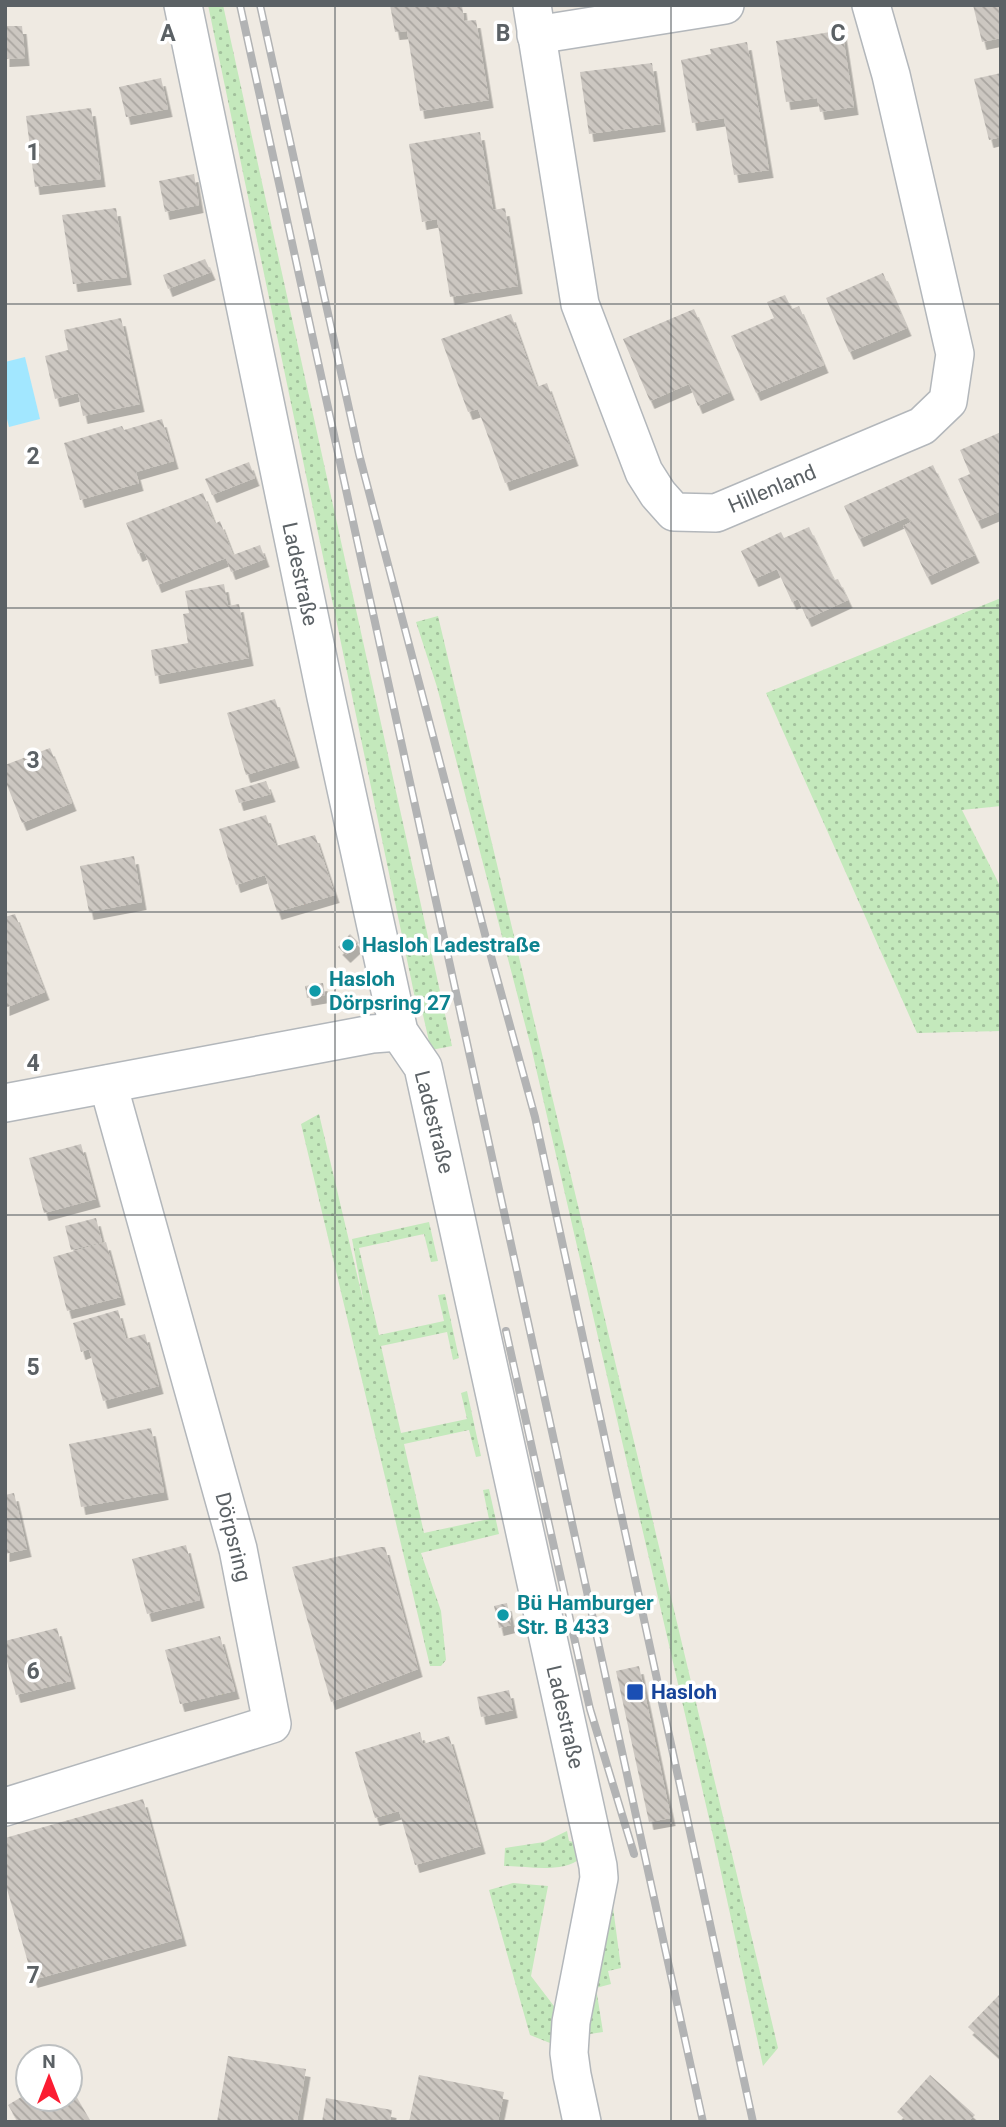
<svg xmlns="http://www.w3.org/2000/svg" width="1006" height="2127" viewBox="0 0 1006 2127" font-family="Roboto,sans-serif">
	<style>
		.grass { fill: url(#grass-dots) }
		.water { fill: #a2e7ff }
		.building { fill: url(#building-back-hatch); filter: url(#shadow) }
		.lines { fill: none; stroke-linecap: round; stroke-linejoin: round }
		.minor-casing { stroke: #b3b7bb; stroke-width: 40 }
		.minor { stroke: #fff; stroke-width: 37 }
		.rail-casing { stroke: #b2b3b4; stroke-width: 8 }
		.rail { stroke: #fff; stroke-width: 5; stroke-dasharray: 16; stroke-linecap: butt }
		.grid { fill: none; stroke: #5b6165; stroke-width: 2; stroke-opacity: 0.55 }
		.culture-dot { fill: #0f9aa8; stroke: #fff; stroke-width: 2.5 }
		.transit-dot { fill: #1a4fb4; stroke: #fff; stroke-width: 2.5 }
		.labels { text-anchor: middle; stroke-width: 7; stroke-linejoin: round; paint-order: stroke }
		.street-label { font-size: 21px; fill: #5b6165; stroke: #fff }
		.culture-label { font-size: 21px; font-weight: bold; fill: #0d838f; stroke: #fff; text-anchor: start }
		.transit-label { font-size: 21px; font-weight: bold; fill: #164399; stroke: #fff; text-anchor: start }
		.grid-label { font-size: 23px; text-anchor: middle; font-weight: bold; fill: #5b6165; stroke: #fff; stroke-width: 7; stroke-linejoin: round; paint-order: stroke }
	</style>
	<defs>
		<pattern id="grass-dots" width="8" height="8" patternUnits="userSpaceOnUse" patternTransform="scale(1.75)"><rect width="8" height="8" fill="#c4e9bc"/><path d="M2 2h.1M6 6h.1" fill="none" stroke="#a2c09c" stroke-width="1.8" stroke-linecap="round"/></pattern>
		<pattern id="building-back-hatch" width="6" height="6" patternUnits="userSpaceOnUse" patternTransform="scale(1.75)"><rect width="6" height="6" fill="#ccc7c1"/><path d="M-1 5l2 2M0 0l6 6M5-1l2 2" fill="none" stroke="#a9a5a0"/></pattern>
		<filter id="shadow"><feDropShadow dx="4.5" dy="8" stdDeviation="0" flood-color="#0004"/></filter>
	</defs>
	<rect width="100%" height="100%" fill="#efeae2"/>
	<g class="grass">
		<polygon points="208,5 223,5 452,1046 431,1050 423,1015 415,998"/>
		<polygon points="1001,598 1001,806 962,810 1001,888 1001,1031 917,1033 766,693"/>
		<polygon points="438,616 778,2048 763,2066 714,1840 532,1051 437,687 416,622"/>
		<polygon points="319,1114 364,1304 352,1239 429,1222 438,1261 431,1262 424,1234 359,1248 379,1335 444,1321 438,1295 445,1294 459,1358 453,1360 447,1332 381,1346 401,1433 467,1419 461,1393 467,1391 481,1456 476,1457 469,1430 404,1444 424,1533 489,1519 483,1490 489,1489 499,1534 421,1553 441,1611 446,1660 441,1666 430,1666 301,1124"/>
		<path d="M567,1831L569,1841L579,1843L581,1858C562,1874 527,1866 504,1866L505,1848L544,1842Z"/>
		<polygon points="513,1883 548,1886 531,1976 560,2014 558,2028 552,2033 550,2043 530,2035 489,1890"/>
		<polygon points="611,1892 621,1968 608,1971 611,1984 596,1988 603,2032 583,2035"/>
	</g>
	<polygon class="water" points="25,357 40,419 9,427 5,411 5,362"/>
	<g class="building">
		<polygon points="390,5 462,5 464,21 476,20 489,100 420,111 407,31 395,32"/>
		<polygon points="973,5 1001,5 1001,38 982,42"/>
		<polygon points="5,26 22,26 25,58 5,59"/>
		<polygon points="842,30 854,107 820,112 817,98 786,102 776,41"/>
		<polygon points="747,42 769,170 734,175 724,118 692,123 681,60 711,54 710,49"/>
		<polygon points="652,63 661,124 589,134 580,72"/>
		<polygon points="1001,73 1001,137 989,140 974,79"/>
		<polygon points="161,78 168,109 126,117 119,87"/>
		<polygon points="91,108 101,179 35,187 26,116"/>
		<polygon points="480,132 493,210 505,208 518,286 450,297 437,219 422,222 409,144"/>
		<polygon points="194,174 199,205 165,212 159,181"/>
		<polygon points="116,208 127,277 73,284 62,215"/>
		<polygon points="205,259 211,272 168,289 163,275"/>
		<polygon points="883,273 907,328 849,352 826,298"/>
		<polygon points="785,295 792,309 799,306 824,365 756,393 731,336 774,318 767,302"/>
		<polygon points="694,309 730,392 698,406 689,384 650,401 623,339"/>
		<polygon points="511,314 537,387 547,383 574,458 505,483 478,409 468,412 441,339"/>
		<polygon points="121,318 140,404 83,416 78,393 55,399 45,356 68,350 64,330"/>
		<polygon points="162,419 174,461 136,472 139,483 80,500 64,443 122,426 124,430"/>
		<polygon points="1001,432 1001,511 977,521 958,479 970,474 960,450"/>
		<polygon points="249,462 255,478 212,495 205,479"/>
		<polygon points="933,465 975,555 927,577 903,526 911,522 908,517 859,539 844,506"/>
		<polygon points="203,493 215,524 220,521 233,555 260,545 265,559 231,572 226,558 157,585 144,551 138,554 126,523"/>
		<polygon points="809,527 834,580 838,579 848,600 807,619 798,599 792,602 777,569 754,579 741,551 781,532 784,538"/>
		<polygon points="224,584 228,606 239,604 249,658 155,676 151,650 188,643 183,614 189,613 185,591"/>
		<polygon points="275,699 295,760 246,775 227,713"/>
		<polygon points="50,748 72,803 22,823 5,780 5,765"/>
		<polygon points="266,781 271,794 239,803 235,790"/>
		<polygon points="266,815 276,846 315,835 335,895 277,912 265,875 236,885 219,829"/>
		<polygon points="134,856 142,902 89,912 80,866"/>
		<polygon points="15,914 45,992 5,1008 5,917"/>
		<polygon points="350,934 359,943 346,955 338,947"/>
		<polygon points="323,983 325,995 307,998 305,986"/>
		<polygon points="81,1144 96,1199 44,1213 29,1158"/>
		<polygon points="96,1218 102,1242 71,1250 65,1226"/>
		<polygon points="106,1242 121,1297 67,1311 53,1257"/>
		<polygon points="118,1310 126,1339 145,1334 159,1386 103,1401 89,1349 81,1352 73,1323"/>
		<polygon points="151,1428 164,1492 81,1507 69,1444"/>
		<polygon points="14,1493 27,1549 5,1554 5,1495"/>
		<polygon points="186,1545 200,1600 147,1614 132,1559"/>
		<polygon points="380,1547 385,1547 418,1669 331,1702 292,1567"/>
		<polygon points="507,1603 511,1625 499,1628 494,1606"/>
		<polygon points="57,1628 71,1681 16,1695 5,1654 5,1641"/>
		<polygon points="220,1636 235,1691 180,1704 165,1650"/>
		<polygon points="639,1666 671,1818 649,1822 616,1671"/>
		<polygon points="509,1690 513,1710 481,1717 477,1697"/>
		<polygon points="420,1732 423,1744 449,1736 481,1846 415,1865 399,1811 375,1818 355,1752"/>
		<polygon points="143,1799 182,1938 33,1980 5,1882 5,1838"/>
		<polygon points="1001,1993 1001,2057 968,2027"/>
		<polygon points="228,2056 306,2069 297,2122 217,2122"/>
		<polygon points="419,2075 504,2092 498,2122 409,2122"/>
		<polygon points="930,2075 975,2115 968,2122 908,2122 897,2112"/>
		<polygon points="70,2086 91,2122 18,2122 8,2105 28,2093 28,2099 70,2099"/>
		<polygon points="326,2098 392,2110 390,2122 322,2122"/>
	</g>
	<g class="lines">
		<g class="minor-casing">
			<g id="minor">
				<polyline points="183,5 326,697 399,1032 423,1067 598,1866 599,1878 571,2022 569,2053 572,2075 582,2122"/>
				<polyline points="532,5 580,304 644,472 658,494 674,512 716,513 922,426 948,401 955,354 891,75 871,5"/>
				<polyline points="536,35 725,5"/>
				<polyline points="5,1103 372,1034 399,1032"/>
				<polyline points="5,1807 272,1724 238,1549 108,1084"/>
			</g>
		</g>
		<use href="#minor" class="minor"/>
		<g class="rail-casing">
			<g id="rail">
				<polyline points="240,5 703,2122"/>
				<polyline points="260,5 359,454 486,938 535,1117 753,2122"/>
				<polyline points="506,1331 590,1709 634,1854"/>
			</g>
		</g>
		<use href="#rail" class="rail"/>
	</g>
	<path class="grid" d="M335,5V2122M671,5V2122M5,304H1001M5,608H1001M5,912H1001M5,1215H1001M5,1519H1001M5,1823H1001"/>
	<g class="culture-dot">
		<circle cx="348" cy="945" r="7"/>
		<circle cx="315" cy="991" r="7"/>
		<circle cx="503" cy="1615" r="7"/>
	</g>
	<rect class="transit-dot" x="626" y="1683" width="18" height="18" rx="3.5"/>
	<g class="labels">
		<g class="street-label">
			<text transform="translate(772 489) rotate(-23)" y="7">Hillenland</text>
			<text transform="translate(300 574) rotate(78)" y="7">Ladestraße</text>
			<text transform="translate(434 1122) rotate(76)" y="7">Ladestraße</text>
			<text transform="translate(233 1537) rotate(76)" y="7">Dörpsring</text>
			<text transform="translate(565 1717) rotate(77)" y="7">Ladestraße</text>
		</g>
		<g class="culture-label">
			<text x="362" y="952">Hasloh Ladestraße</text>
			<text x="329" y="986">Hasloh<tspan x="329" dy="24">Dörpsring 27</tspan></text>
			<text x="517" y="1610">Bü Hamburger<tspan x="517" dy="24">Str. B 433</tspan></text>
		</g>
		<g class="transit-label">
			<text x="651" y="1699">Hasloh</text>
		</g>
	</g>
	<g class="grid-label">
		<text x="168" y="41">A</text>
		<text x="503" y="41">B</text>
		<text x="838" y="41">C</text>
		<text x="33" y="160">1</text>
		<text x="33" y="464">2</text>
		<text x="33" y="768">3</text>
		<text x="33" y="1071">4</text>
		<text x="33" y="1375">5</text>
		<text x="33" y="1679">6</text>
		<text x="33" y="1983">7</text>
	</g>
	<rect width="1006" height="2127" fill="none" stroke="#5b6165" stroke-width="14"/>
	<g transform="translate(49 2078)"><circle r="33" fill="#ffffff" stroke="#bdc0c1" stroke-width="2"/>
	<path d="M0-5L12 26L0 18L-12 26Z" fill="#fb1c31"/>
	<text y="-10" font-size="19" font-weight="bold" text-anchor="middle" fill="#5b6165">N</text>
	</g>
</svg>
